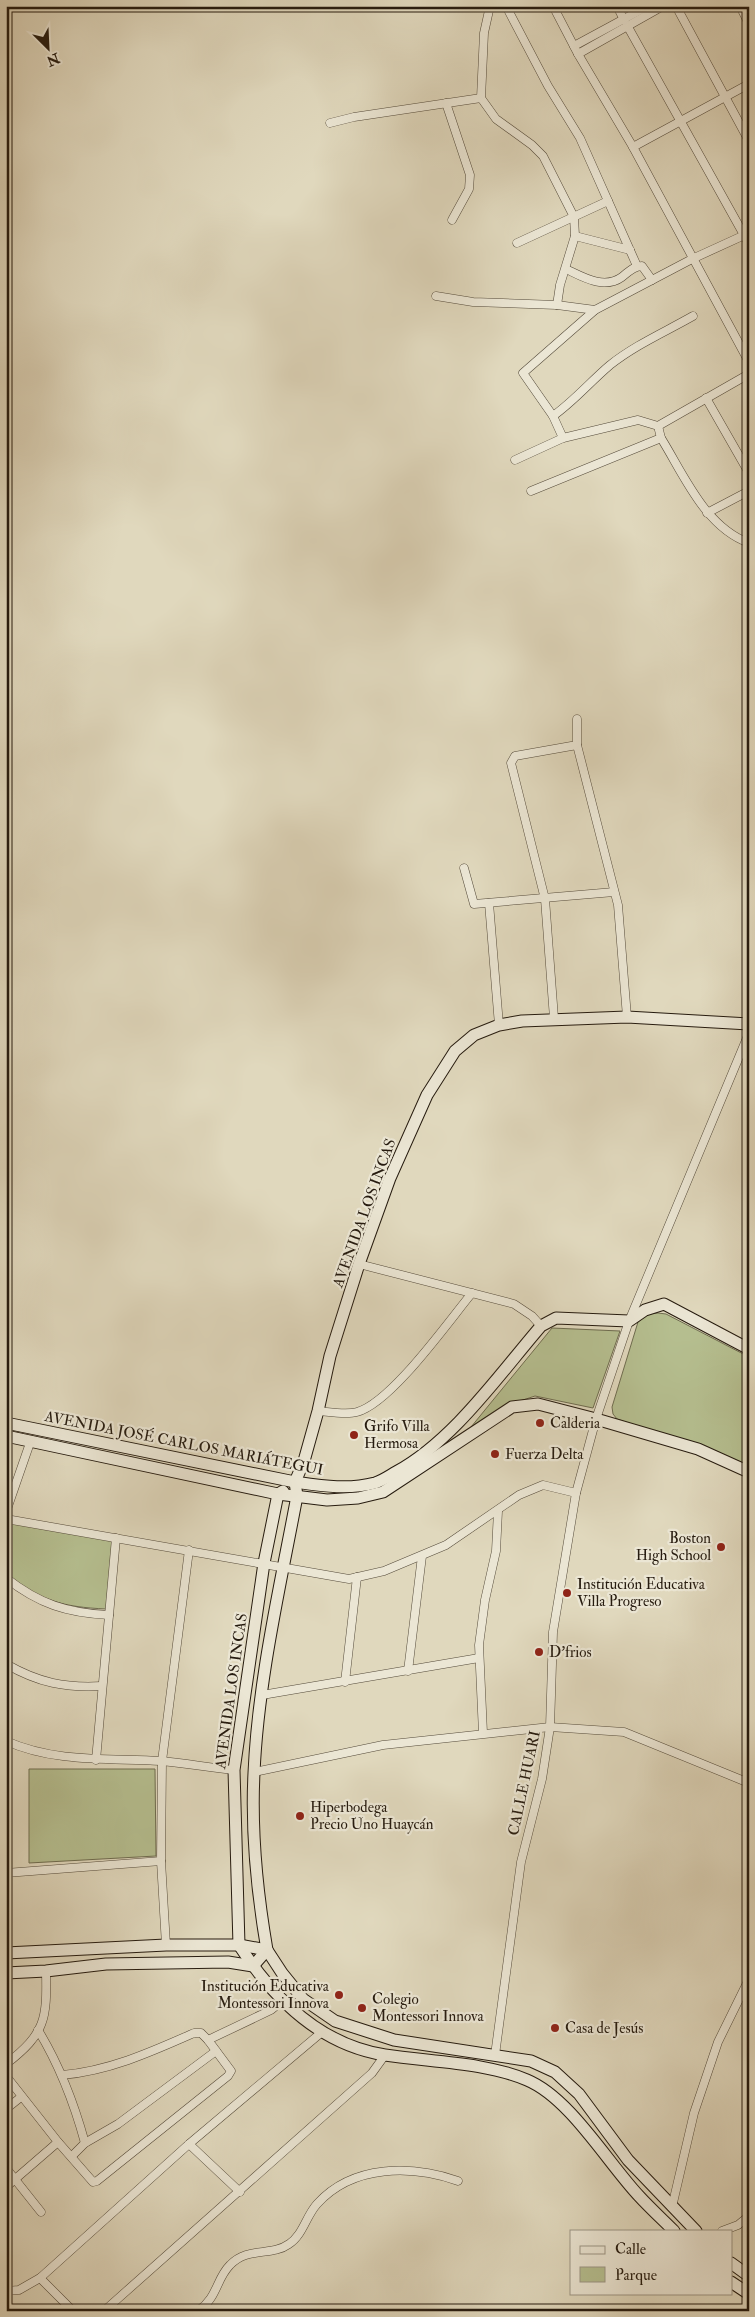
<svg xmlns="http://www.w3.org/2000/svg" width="755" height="2317" viewBox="0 0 755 2317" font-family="'IM FELL Double Pica',serif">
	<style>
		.green { fill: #b5be8f; stroke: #6e6c4f }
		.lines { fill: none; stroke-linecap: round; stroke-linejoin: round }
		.street-casing { stroke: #544a3a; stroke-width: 9 }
		.secondary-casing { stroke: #261b0f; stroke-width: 13 }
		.street { stroke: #ebe6d4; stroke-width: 8 }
		.secondary { stroke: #ebe6d4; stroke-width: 11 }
		.poi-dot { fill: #8f2418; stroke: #ebe6d4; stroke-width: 2 }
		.labels { text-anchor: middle; stroke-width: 4.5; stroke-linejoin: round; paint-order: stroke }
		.street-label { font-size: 15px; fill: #261b0f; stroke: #ebe6d4 }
		.poi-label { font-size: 15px; fill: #261b0f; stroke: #ebe6d4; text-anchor: start }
	</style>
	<rect width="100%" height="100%" fill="#e0d8bd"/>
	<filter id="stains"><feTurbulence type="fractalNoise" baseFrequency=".004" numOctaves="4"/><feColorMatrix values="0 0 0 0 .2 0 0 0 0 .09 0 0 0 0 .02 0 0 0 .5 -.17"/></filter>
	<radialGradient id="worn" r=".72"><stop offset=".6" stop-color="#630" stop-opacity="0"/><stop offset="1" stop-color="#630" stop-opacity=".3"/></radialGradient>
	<g class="green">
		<polygon points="658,1313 666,1314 749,1357 749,1465 617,1419 613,1414 612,1407 638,1322 648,1314"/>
		<polygon points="552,1328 620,1331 593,1408 535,1396 505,1406 471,1427"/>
		<path d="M6,1521L113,1540L106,1609C63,1607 40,1601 6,1573Z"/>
		<polygon points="29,1769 155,1769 156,1856 29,1863"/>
	</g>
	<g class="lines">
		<g class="street-casing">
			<g id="street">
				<polyline points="490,6 484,33 481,98 496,119 532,145 543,156 574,217 575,236 560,285 557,305"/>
				<polyline points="506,6 548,86 580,138 637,266"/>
				<polyline points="553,6 578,54 633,147 749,362"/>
				<polyline points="617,6 624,20"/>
				<polyline points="676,6 749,141"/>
				<polyline points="740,6 749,24"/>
				<polyline points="628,27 749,244"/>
				<polyline points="574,46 648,6"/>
				<polyline points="578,54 663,6"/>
				<polyline points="446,103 470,175 469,189 452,220"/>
				<polyline points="330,123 354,117 481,98"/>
				<polyline points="633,147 749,84"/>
				<polyline points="575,236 630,250"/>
				<polyline points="517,243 608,201"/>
				<path d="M566,269C583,277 604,290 622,277C628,272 634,266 642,266L652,280"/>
				<polyline points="436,296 473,302 557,305 595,310 692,259 749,233"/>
				<polyline points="706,398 749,473"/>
				<path d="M553,416C574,401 590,382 610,365C635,345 665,332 693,316"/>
				<path d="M658,426L661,438C684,475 705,527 749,543"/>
				<polyline points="563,438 553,416 523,373 595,310"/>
				<polyline points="515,460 563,438 638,420 658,426 749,374"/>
				<polyline points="531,491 661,438"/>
				<polyline points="707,513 749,491"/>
				<polyline points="577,719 577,745 618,905 627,1017"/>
				<polyline points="464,868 474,904 614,892"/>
				<polyline points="489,903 499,1025"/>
				<polyline points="554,1018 545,899 511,763 515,756 577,745"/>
				<polyline points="359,1264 514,1304 532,1316 541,1326"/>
				<path d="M318,1411C330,1412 346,1415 357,1412C391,1403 448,1322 472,1293"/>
				<polyline points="6,1512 31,1440"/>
				<polyline points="6,1519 349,1579 384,1571 446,1545 519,1495 543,1485 576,1493"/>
				<path d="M6,1578C39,1604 67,1613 109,1615"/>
				<path d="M6,1664C39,1683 65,1688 102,1686"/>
				<polyline points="408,1671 422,1556"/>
				<polyline points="345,1682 357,1577"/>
				<polyline points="262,1695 479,1658"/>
				<polyline points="483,1733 479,1645 485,1600 496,1551 498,1511"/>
				<path d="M6,1741C55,1763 110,1758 161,1761C186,1763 210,1768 234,1770"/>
				<polyline points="96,1760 116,1538"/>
				<polyline points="254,1772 383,1745 550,1727 624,1732 749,1783"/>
				<polyline points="6,1873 161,1861"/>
				<polyline points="166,1945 161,1861 162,1761 189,1550"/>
				<path d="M38,2030C60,2066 74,2103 85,2143"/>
				<polyline points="208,2040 271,2010 283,2000"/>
				<polyline points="495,2055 521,1862 542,1779 550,1727 553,1632 576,1493 596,1419 629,1321 749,1033"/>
				<path d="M6,2064C46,2033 47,2019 46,1971"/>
				<path d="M6,2076L58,2142L93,2182L97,2181L228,2076L231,2071L208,2040L201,2033H194C151,2052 109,2071 62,2075"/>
				<polyline points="6,2109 21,2097"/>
				<polyline points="189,2144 240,2192"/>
				<polyline points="72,2156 85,2143 118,2124 216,2051"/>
				<polyline points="6,2168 41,2212"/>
				<polyline points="6,2187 58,2142"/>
				<polyline points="672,2207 694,2113 718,2042 749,1979"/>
				<polyline points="722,2231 738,2225 749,2216"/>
				<polyline points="40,2278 73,2311"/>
				<polyline points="6,2291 19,2290 40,2278 189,2144 322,2032"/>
				<polyline points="104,2311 372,2073 385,2055"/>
				<path d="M198,2311C218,2297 216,2279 230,2265C248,2246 271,2257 289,2244C303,2235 306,2216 317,2204C353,2164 412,2165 458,2181"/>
			</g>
		</g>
		<g class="secondary-casing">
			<g id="secondary">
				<path d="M6,1423L295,1482C323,1486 348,1490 375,1483C382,1481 389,1476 396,1472C453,1441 498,1376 541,1326L556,1318L629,1321L645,1310L664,1304L749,1349"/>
				<polyline points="6,1436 278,1494 327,1500 358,1498 383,1492 512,1407 538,1404 596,1419 698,1449 749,1472"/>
				<path d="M239,1945C273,1998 321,2045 385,2055C430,2062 485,2062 527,2080C570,2098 607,2162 639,2196C650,2208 662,2219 674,2231"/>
				<polyline points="239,1945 234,1770 264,1563 278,1494 283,1491"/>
				<path d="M267,1950C257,1892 251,1832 254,1773C258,1681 280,1587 297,1496L295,1482L304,1461L318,1411L330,1356L359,1264L390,1178L427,1095L455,1051L474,1035L499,1025L522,1021L627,1017L749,1024"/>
				<polyline points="6,1953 166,1945 239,1945 267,1950 282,1973 303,1999 335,2021 394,2040 531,2061 555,2072 579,2094 628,2160 696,2231"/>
				<polyline points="6,1973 46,1971 106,1964 228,1962 253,1966 267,1950"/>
				<polyline points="731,2263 749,2276"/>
				<polyline points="731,2282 749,2294"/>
			</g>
		</g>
		<use href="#street" class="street"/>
		<use href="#secondary" class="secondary"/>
	</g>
	<g class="poi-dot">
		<circle cx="540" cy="1423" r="5"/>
		<circle cx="354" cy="1435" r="5"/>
		<circle cx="495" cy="1454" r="5"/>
		<circle cx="721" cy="1547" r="5"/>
		<circle cx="567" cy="1593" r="5"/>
		<circle cx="539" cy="1652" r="5"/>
		<circle cx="300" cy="1816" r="5"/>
		<circle cx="339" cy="1995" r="5"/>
		<circle cx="362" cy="2008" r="5"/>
		<circle cx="555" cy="2028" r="5"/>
	</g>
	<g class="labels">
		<g class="street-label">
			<text transform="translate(364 1213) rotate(-70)" y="5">AVENIDA LOS INCAS</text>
			<text transform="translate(184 1443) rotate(11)" y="5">AVENIDA JOSÉ CARLOS MARIÁTEGUI</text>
			<text transform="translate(231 1691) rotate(-82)" y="5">AVENIDA LOS INCAS</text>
			<text transform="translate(524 1783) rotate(-78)" y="5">CALLE HUARI</text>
		</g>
		<g class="poi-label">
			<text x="550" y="1428">Calderia</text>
			<text x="364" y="1431">Grifo Villa<tspan x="364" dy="17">Hermosa</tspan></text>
			<text x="505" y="1459">Fuerza Delta</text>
			<text x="711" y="1543" text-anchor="end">Boston<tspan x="711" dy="17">High School</tspan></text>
			<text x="577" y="1589">Institución Educativa<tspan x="577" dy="17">Villa Progreso</tspan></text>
			<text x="549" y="1657">D'frios</text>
			<text x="310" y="1812">Hiperbodega<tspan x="310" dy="17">Precio Uno Huaycán</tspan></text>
			<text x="329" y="1991" text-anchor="end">Institución Educativa<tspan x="329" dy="17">Montessori Innova</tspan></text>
			<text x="372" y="2004">Colegio<tspan x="372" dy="17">Montessori Innova</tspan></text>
			<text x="565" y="2033">Casa de Jesús</text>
		</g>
	</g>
	<rect width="755" height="2317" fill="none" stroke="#e0d8bd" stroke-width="25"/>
	<rect x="8" y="8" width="740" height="2302" fill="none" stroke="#261b0f" stroke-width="2.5"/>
	<rect x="12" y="12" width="730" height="2292" fill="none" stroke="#261b0f"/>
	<rect x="570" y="2230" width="162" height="65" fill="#ebe6d4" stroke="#9c9585"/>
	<rect x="580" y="2246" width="25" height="8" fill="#ebe6d4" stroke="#9c9585"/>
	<text x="615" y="2254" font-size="15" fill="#261b0f">Calle</text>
	<rect x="580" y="2267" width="25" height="15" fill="#b5be8f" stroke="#9c9585"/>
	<text x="615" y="2280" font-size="15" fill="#261b0f">Parque</text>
	<g transform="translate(48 48) rotate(156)" stroke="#ebe6d4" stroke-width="4" paint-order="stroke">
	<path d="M0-4L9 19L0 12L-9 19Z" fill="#261b0f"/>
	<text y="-8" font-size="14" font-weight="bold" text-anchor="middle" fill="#261b0f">N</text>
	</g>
	<rect width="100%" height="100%" filter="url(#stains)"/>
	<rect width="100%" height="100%" fill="url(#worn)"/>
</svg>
